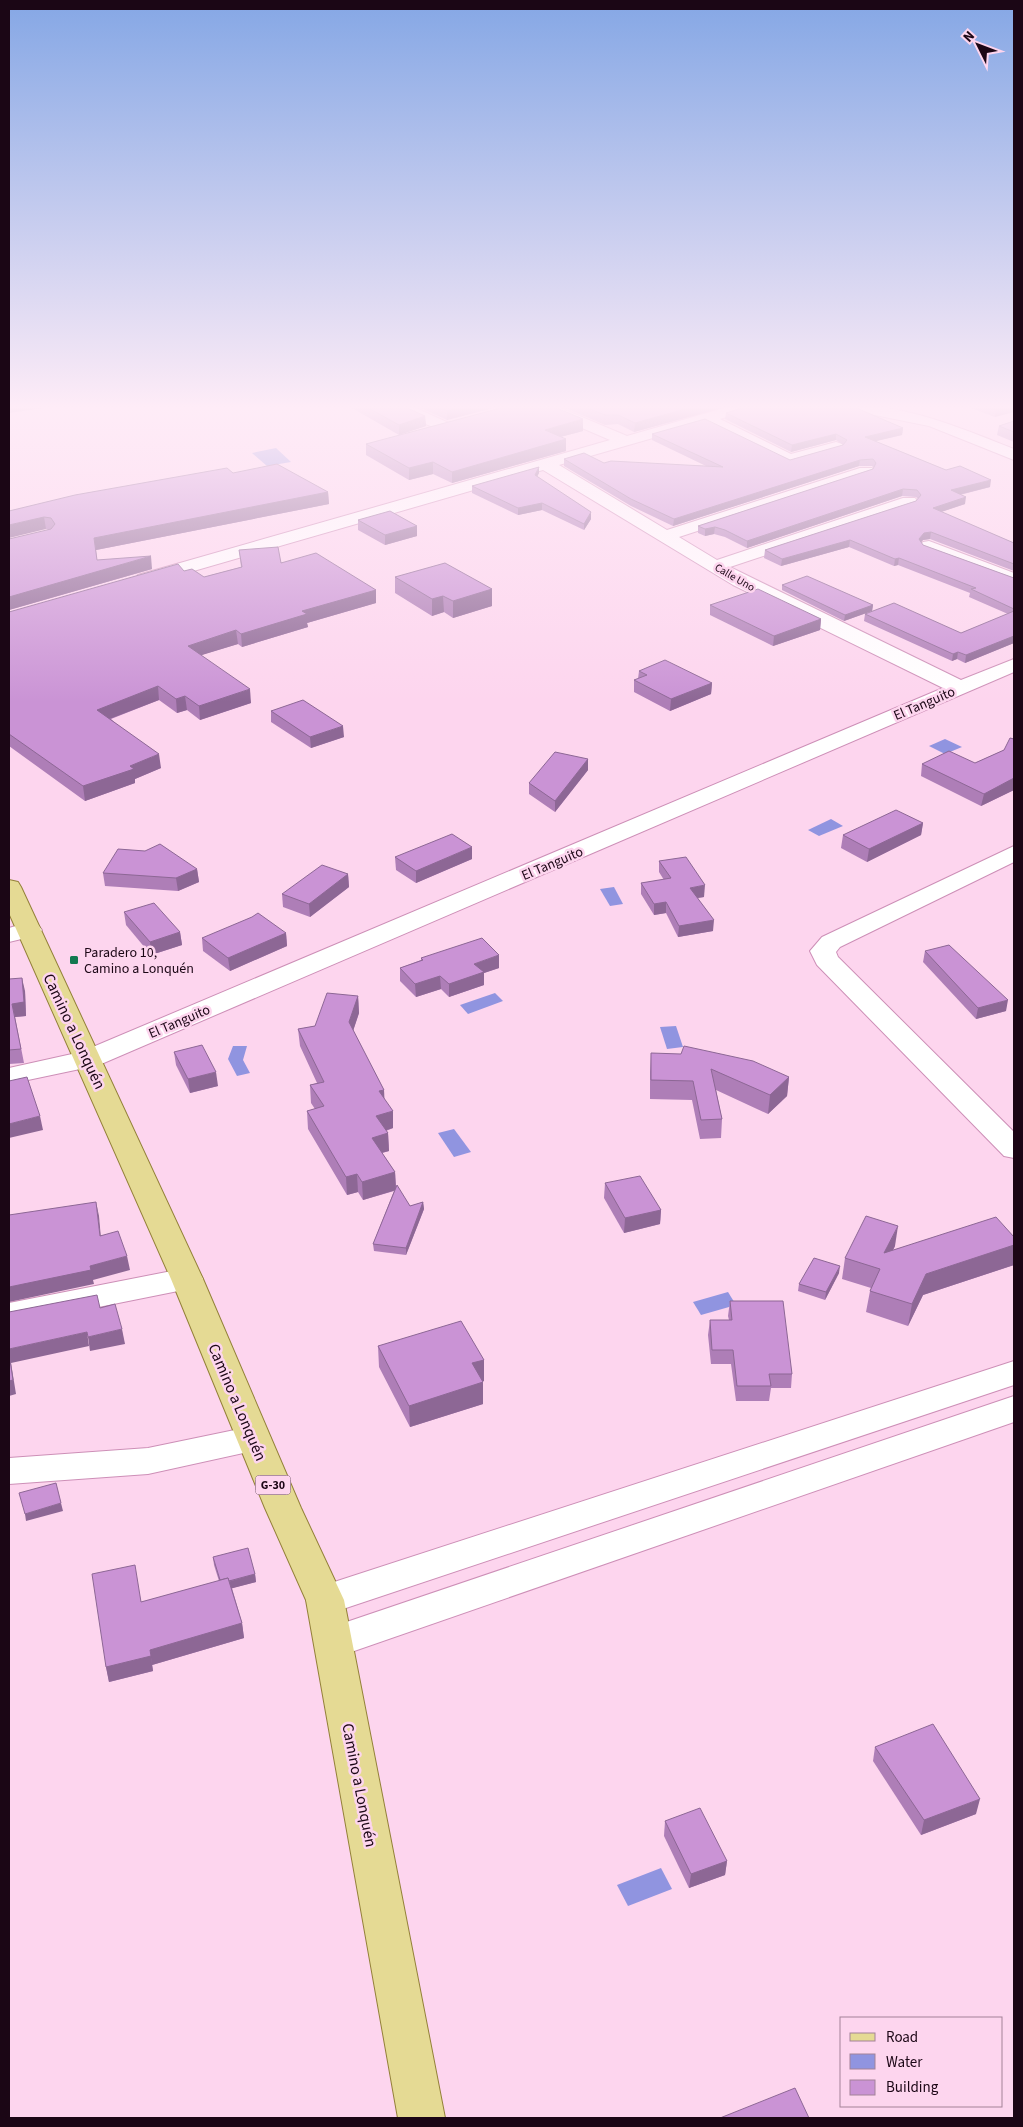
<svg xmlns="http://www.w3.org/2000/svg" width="1023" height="2127" viewBox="0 0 1023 2127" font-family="'Source Sans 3',sans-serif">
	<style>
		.water { fill: #9094e0 }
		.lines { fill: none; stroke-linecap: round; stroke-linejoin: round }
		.minor-casing { stroke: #cd8fb7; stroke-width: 2 }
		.major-casing { stroke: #938039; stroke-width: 2 }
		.minor { fill: #fff; fill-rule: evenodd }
		.major { fill: #e5da94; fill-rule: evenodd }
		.wall { fill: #ae7eb7 }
		.shaded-wall { fill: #8d6795 }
		.building { fill: #ca93d5; stroke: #8d6795 }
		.poi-dot { fill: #127850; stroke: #fdd5ee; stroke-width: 2 }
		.labels { text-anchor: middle; stroke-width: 5; stroke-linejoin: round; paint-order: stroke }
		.far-street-label { font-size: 11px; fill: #1b0615; stroke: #fdd5ee }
		.shield { fill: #fdd5ee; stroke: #5f4456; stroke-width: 1 }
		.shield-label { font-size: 12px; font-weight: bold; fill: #1b0615 }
		.street-label { font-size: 14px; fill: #1b0615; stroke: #fdd5ee }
		.poi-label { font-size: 14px; fill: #1b0615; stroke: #fdd5ee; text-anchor: start }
		.near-street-label { font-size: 16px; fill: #1b0615; stroke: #fdd5ee }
	</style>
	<rect width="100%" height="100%" fill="#fdd5ee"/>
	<g class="water">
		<polygon points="276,448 291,462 267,466 252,453"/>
		<polygon points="945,739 962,747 945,754 929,746"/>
		<polygon points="831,819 843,826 819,836 808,830"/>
		<polygon points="614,887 623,904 610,906 600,889"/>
		<polygon points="495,993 503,1001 468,1014 460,1005"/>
		<polygon points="676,1026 683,1047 667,1049 660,1027"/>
		<polygon points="233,1046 247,1046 243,1060 250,1073 237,1076 228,1059"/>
		<polygon points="454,1129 471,1152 454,1157 438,1133"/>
		<polygon points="728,1292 736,1305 701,1315 693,1302"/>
		<polygon points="661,1868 672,1889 628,1906 617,1885"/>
	</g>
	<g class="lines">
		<g class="minor-casing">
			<g id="minor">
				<polygon points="386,404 407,404 451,424 453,427 445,432 439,430 389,407"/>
				<polygon points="530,404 551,404 627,436 738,404 763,404 760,407 720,419 791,454 836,442 842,444 844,447 842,450 789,465 705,423 559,465 667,530 860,468 872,468 874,471 872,474 679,537 717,560 903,498 915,498 918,502 915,506 730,567 961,680 1014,659 1014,672 99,1065 9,1084 9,1068 81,1052 943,688 733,585 543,470 152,583 138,583 136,579 138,575 610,440 533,407"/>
				<path d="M837,404C905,404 953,425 1014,449V460L929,426L845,409Z"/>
				<polygon points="929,541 1014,573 1014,584 923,550 920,546 923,542"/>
				<polygon points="1014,846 1014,862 840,947 836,952 838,957 1014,1132 1014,1158 1004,1156 817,965 810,951 822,937"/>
				<polygon points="29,922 38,925 42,930 38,935 9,942 9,928"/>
				<polygon points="187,1268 198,1271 203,1279 198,1287 9,1325 9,1303"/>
				<polygon points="1014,1361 1014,1385 325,1615 312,1611 306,1600 312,1589 325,1585"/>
				<polygon points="1014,1396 1014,1422 334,1658 320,1653 315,1642 320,1631"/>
				<polygon points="254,1426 266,1430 271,1439 266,1448 148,1474 9,1484 9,1458 148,1448"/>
			</g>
		</g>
		<g class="major-casing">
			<polygon id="major" points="9,880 18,882 21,887 203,1279 301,1508 344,1600 445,2118 398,2118 306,1600 265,1508 171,1279 9,913"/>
		</g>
		<use href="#minor" class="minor"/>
		<use href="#major" class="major"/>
	</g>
	<g class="wall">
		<polygon points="345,404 398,404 425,416 426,426 399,435"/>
		<polygon points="412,404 508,404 447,420"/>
		<polygon points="556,404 736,404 634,432 618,424 605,425"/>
		<polygon points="960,404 1014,404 995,417"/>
		<polygon points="767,406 903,428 902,435 875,441 946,470 990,487 960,495 965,504 941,512 1014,543 1014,571 930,539 923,540 921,542 923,545 1014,578 1014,643 965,663 957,659 952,661 864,621 865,614 961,633 1008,614 969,597 970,593 898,565 894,566 849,547 781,566 764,558 765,550 916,501 918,499 916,497 902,496 747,548 725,537 714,534 705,536 698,533 698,526 873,469 874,468 872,466 859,466 673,526 631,506 564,466 564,459 604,463 706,466 652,440 652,434 790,460 843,445 836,440 791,452 725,419 726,413"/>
		<polygon points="1014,421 1014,442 997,435 999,426"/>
		<polygon points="583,431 560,437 566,451 452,483 433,474 409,480 366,455 366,444"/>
		<polygon points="233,473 328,492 329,504 96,550 97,560 152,569 9,610 9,539 49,530 46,529 9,511"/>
		<polygon points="539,473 537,476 591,519 584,530 542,510 518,515 472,493 472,486"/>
		<polygon points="358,520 417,526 417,536 385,545 358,530"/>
		<polygon points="239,550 376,590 376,603 307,623 308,627 242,647 238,644 201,655 251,703 200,720 187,710 177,713 159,700 111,719 161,768 135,779 135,783 85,801 9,746 9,612 184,571 204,577 241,567"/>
		<polygon points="395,577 492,589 492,606 453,618 444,612 432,616 395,593"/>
		<polygon points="782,585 873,605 872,611 844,621 782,590"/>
		<polygon points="710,605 821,619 820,630 773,646 710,615"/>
		<polygon points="639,671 712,683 711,694 670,711 634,692 634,680 638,679"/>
		<polygon points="271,711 344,737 311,748 271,722"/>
		<polygon points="1014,739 1014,790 981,806 921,776 922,764 975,763 1004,750"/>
		<polygon points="588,759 588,770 555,812 529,794 529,783"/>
		<polygon points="923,823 921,835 867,862 841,848 843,835"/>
		<polygon points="395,857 472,859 416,883 396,870"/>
		<polygon points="659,861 704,897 698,898 713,931 678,937 666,913 654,915 641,894 641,883 664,880 659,872"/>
		<polygon points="197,869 199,882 178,891 105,886 103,873"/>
		<polygon points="348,874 349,887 310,917 283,907 282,894"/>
		<polygon points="124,912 180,932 182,945 151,955 126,925"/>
		<polygon points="286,933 287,946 230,971 203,951 202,938"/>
		<polygon points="925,951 1006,1011 976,1019 923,962"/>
		<polygon points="421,958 499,968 484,973 484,985 449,997 441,989 416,997 400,981 400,968 421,960"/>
		<polygon points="9,979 25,991 26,1016 15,1017 24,1063 9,1064"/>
		<polygon points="358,996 359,1013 353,1031 384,1090 384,1098 393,1128 386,1131 388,1133 389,1151 382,1153 395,1172 396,1187 410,1206 423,1202 424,1209 406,1255 374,1251 373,1244 394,1191 363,1200 358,1192 347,1195 308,1129 307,1111 315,1109 311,1103 310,1085 317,1083 300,1046 298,1029 315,1026"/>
		<polygon points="174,1052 218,1086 190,1093 176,1065"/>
		<polygon points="651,1053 789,1077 787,1096 768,1114 716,1090 722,1119 721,1138 700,1139 692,1100 650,1099 650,1072"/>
		<polygon points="605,1183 661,1210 660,1224 624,1233 604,1198"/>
		<polygon points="1014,1237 1014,1265 923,1295 908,1326 866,1312 870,1291 871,1288 842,1279 845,1258 895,1246 893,1250"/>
		<polygon points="839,1273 825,1300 798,1291 799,1284"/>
		<polygon points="730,1301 792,1374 791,1388 771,1388 769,1401 736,1401 731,1364 711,1364 708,1335 710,1320 729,1320 728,1316"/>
		<polygon points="378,1346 484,1360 484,1381 483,1381 483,1404 410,1427 379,1367"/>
		<polygon points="213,1557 255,1574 256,1582 232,1588 242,1623 244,1638 152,1665 153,1671 109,1682 106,1667 142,1602 219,1581 214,1565"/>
		<polygon points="875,1747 976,1814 921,1835 873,1761"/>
		<polygon points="665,1821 727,1861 725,1875 689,1888 664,1836"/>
	</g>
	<g class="shaded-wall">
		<polygon points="9,404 70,404 9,413"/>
		<polygon points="473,404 508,404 447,420 447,411"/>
		<polygon points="703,404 736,404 634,432 635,423"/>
		<polygon points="1014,405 1014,412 995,417 996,410"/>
		<polygon points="425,416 426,426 399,435 399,425"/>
		<polygon points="583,419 583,431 545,441 545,430"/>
		<polygon points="903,428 902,435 864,444 865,437"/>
		<polygon points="836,434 836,440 791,452 792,445"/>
		<polygon points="566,439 566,451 452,483 452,472"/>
		<polygon points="860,460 859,466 673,526 674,519"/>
		<polygon points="433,462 433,474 409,480 409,468"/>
		<polygon points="539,467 539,473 535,481 535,475"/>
		<polygon points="991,480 990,487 950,497 951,490"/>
		<polygon points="903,489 902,496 747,548 747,541"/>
		<polygon points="328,492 329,504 96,550 94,538"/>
		<polygon points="966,497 965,504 932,515 933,508"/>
		<polygon points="542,503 542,510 518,515 518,508"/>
		<polygon points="591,512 591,519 584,530 584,524"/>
		<polygon points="44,517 46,529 9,538 9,525"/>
		<polygon points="417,526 417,536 385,545 385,535"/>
		<polygon points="715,527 714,534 705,536 705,529"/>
		<polygon points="931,532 930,539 923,540 918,546 919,539 924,533"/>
		<polygon points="850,540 849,547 781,566 782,559"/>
		<polygon points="151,556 152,569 9,610 9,597"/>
		<polygon points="899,558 898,565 894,566 895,559"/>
		<polygon points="492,589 492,606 453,618 453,601"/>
		<polygon points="376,590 376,603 307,623 308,627 242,647 241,634 302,611"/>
		<polygon points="443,596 444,612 432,616 432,599"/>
		<polygon points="873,605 872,611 844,621 845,615"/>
		<polygon points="821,619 820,630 773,646 774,636"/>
		<polygon points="236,630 238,644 189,659 188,646"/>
		<polygon points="1014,636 1014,643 965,663 966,655"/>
		<polygon points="958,652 957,659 952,661 953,654"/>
		<polygon points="712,683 711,694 670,711 671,699"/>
		<polygon points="158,686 159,700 99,723 97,710"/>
		<polygon points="250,689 251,703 200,720 199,706"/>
		<polygon points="185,696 187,710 177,713 176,699"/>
		<polygon points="343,726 344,737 311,748 310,737"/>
		<polygon points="159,754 161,768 135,779 135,783 85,801 83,786"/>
		<polygon points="588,759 588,770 555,812 555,801"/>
		<polygon points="1014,778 1014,790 981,806 984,794"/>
		<polygon points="923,823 921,835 867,862 869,849"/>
		<polygon points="472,847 472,859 416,883 416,871"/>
		<polygon points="197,869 199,882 178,891 176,878"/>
		<polygon points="348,874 349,887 310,917 309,904"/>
		<polygon points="705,885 704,897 689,899 690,888"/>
		<polygon points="666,902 666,913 654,915 654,904"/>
		<polygon points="714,920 713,931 678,937 679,926"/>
		<polygon points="180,932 182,945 151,955 150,942"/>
		<polygon points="286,933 287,946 230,971 228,958"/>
		<polygon points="499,955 499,968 484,973 484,985 449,997 449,984 474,964"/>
		<polygon points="440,976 441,989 416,997 415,984"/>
		<polygon points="22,978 25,991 26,1016 15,1017 12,1004"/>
		<polygon points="358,996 359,1013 350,1040 349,1022"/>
		<polygon points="1008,1000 1006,1011 976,1019 978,1008"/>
		<polygon points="216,1072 218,1086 190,1093 188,1079"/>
		<polygon points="789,1077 787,1096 768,1114 770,1095"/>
		<polygon points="384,1090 385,1108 379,1091"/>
		<polygon points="393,1111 393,1128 377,1133 376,1116"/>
		<polygon points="40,1116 43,1130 9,1138 9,1124"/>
		<polygon points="388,1133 389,1151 373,1155 372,1138"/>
		<polygon points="395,1172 396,1190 363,1200 362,1182"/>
		<polygon points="357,1174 358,1192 347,1195 346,1177"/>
		<polygon points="96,1202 99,1216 102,1250 100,1236"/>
		<polygon points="423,1202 424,1209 406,1255 406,1248"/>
		<polygon points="661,1210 660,1224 624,1233 625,1218"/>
		<polygon points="898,1226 895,1246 881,1274 884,1253"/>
		<polygon points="1014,1245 1014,1265 923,1295 908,1326 912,1304 926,1274"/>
		<polygon points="127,1256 130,1270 93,1280 94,1284 9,1302 9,1287"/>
		<polygon points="840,1266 839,1273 825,1300 826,1292"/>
		<polygon points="122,1329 125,1344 90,1351 88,1337"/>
		<polygon points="87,1332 89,1346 11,1363 16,1394 9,1396 9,1349"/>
		<polygon points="484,1360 484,1381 473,1384 472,1363"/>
		<polygon points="483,1382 483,1404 410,1427 409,1406"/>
		<polygon points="61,1503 63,1511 26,1521 25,1514"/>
		<polygon points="255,1574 256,1582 222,1591 221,1584"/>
		<polygon points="242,1623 244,1638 152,1665 150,1650"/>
		<polygon points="151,1656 153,1671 109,1682 106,1667"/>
		<polygon points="980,1799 976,1814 921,1835 924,1820"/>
		<polygon points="727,1861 725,1875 689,1888 691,1874"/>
	</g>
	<g class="building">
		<polygon points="361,404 398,404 425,416 399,425"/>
		<polygon points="432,404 473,404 447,411"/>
		<polygon points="516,404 547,404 583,419 545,430 566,439 452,472 433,462 409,468 366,444"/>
		<polygon points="578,404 703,404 635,423 618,415 605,415"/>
		<polygon points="755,404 764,404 767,406 774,404 847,404 903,428 865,437 946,470 960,466 991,480 951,490 966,497 933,508 1014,543 1014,564 931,532 924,533 919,539 923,545 1014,578 1014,609 971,589 976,588 899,558 895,559 850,540 782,559 765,550 916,501 921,495 917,490 903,489 747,541 725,530 715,527 705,529 698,526 873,469 876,463 873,459 860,460 674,519 631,499 564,459 584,453 604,463 611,461 723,467 652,434 705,419 790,460 843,445 847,440 836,434 792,445 726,413"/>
		<polygon points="981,404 1014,404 1014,405 996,410"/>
		<polygon points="1014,421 1014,432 999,426"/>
		<polygon points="277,464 328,492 94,538 97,560 151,556 9,597 9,539 51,529 55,524 51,518 44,517 9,525 9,511 75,495 227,468 233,473"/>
		<polygon points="539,467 535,475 591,512 584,524 542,503 518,508 472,486"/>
		<polygon points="390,511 417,526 385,535 358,520"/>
		<polygon points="278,547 281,563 316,553 376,590 302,611 307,614 241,634 236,630 188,646 250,689 199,706 185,696 176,699 158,686 97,710 159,754 130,766 134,769 83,786 9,734 9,612 178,564 184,571 192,569 204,577 242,567 239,550"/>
		<polygon points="445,563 492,589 453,601 443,596 432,599 395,577"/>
		<polygon points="807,576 873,605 845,615 782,585"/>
		<polygon points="758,589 821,619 774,636 710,605"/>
		<polygon points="894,603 961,633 1014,611 1014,636 966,655 958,652 953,654 865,614"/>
		<polygon points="665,660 712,683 671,699 634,680 647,675 639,671"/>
		<polygon points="303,700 343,726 310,737 271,711"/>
		<polygon points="1010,738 1014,739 1014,778 984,794 922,764 949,751 975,763 1004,750"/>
		<polygon points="555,752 588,759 555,801 529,783"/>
		<polygon points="896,810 923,823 869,849 843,835"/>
		<polygon points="452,834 472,847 416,871 395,857"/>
		<polygon points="160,844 197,869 176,878 103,873 118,849 145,851"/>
		<polygon points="686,857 705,885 690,888 714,920 679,926 666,902 654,904 641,883 671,878 659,861"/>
		<polygon points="322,865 348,874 309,904 282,894"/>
		<polygon points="154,903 180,932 150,942 124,912"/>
		<polygon points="258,913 286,933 228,958 202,938 252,917"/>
		<polygon points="482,938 499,955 474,964 484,972 449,984 440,976 415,984 400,968 423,960 421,958"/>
		<polygon points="949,945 1008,1000 978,1008 925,951"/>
		<polygon points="22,978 24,1002 12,1004 21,1049 9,1050 9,979"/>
		<polygon points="327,993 358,996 349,1022 384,1090 379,1091 393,1111 376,1116 388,1133 372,1138 395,1172 362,1182 357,1174 346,1177 307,1111 324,1106 310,1085 324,1082 298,1029 315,1026"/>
		<polygon points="202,1045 216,1072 188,1079 174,1052"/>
		<polygon points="684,1046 753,1061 789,1077 770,1095 711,1069 722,1119 701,1120 693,1081 651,1080 651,1053 681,1054"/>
		<polygon points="27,1077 40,1116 9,1124 9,1081"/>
		<polygon points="640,1176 661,1210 625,1218 605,1183"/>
		<polygon points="397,1185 410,1206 423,1202 406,1248 373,1244"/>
		<polygon points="96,1202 100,1236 118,1231 127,1256 90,1266 91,1270 9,1287 9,1215"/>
		<polygon points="866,1216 898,1226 884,1253 996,1217 1014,1237 1014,1245 926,1274 912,1304 870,1291 880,1269 845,1258"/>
		<polygon points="814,1258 840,1266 826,1292 799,1284"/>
		<polygon points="97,1295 100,1308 115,1304 122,1329 88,1337 87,1332 9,1349 9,1312"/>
		<polygon points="730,1301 783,1301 792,1374 769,1374 771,1386 737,1386 733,1350 712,1350 710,1320 732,1320"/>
		<polygon points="461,1321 484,1360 472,1363 483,1382 409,1406 378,1346"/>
		<polygon points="9,1353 13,1380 9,1381"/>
		<polygon points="56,1483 61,1503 25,1514 19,1493"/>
		<polygon points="248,1548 255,1574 229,1581 228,1578 220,1580 213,1557"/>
		<polygon points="135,1565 141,1602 228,1578 242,1623 150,1650 151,1656 106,1667 92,1574"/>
		<polygon points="933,1724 980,1799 924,1820 875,1747"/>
		<polygon points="700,1808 727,1861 691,1874 665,1821"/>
		<polygon points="795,2088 809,2118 720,2118"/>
	</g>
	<linearGradient id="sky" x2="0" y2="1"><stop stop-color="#85a7e5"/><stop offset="0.58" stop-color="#feecf7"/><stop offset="1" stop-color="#feecf7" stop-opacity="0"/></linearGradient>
	<rect width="1023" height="702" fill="url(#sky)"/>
	<rect class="poi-dot" x="69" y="955" width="10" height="10" rx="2.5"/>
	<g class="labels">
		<g class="far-street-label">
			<text transform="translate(735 577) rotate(30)" y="4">Calle Uno</text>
		</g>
		<rect class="shield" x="255.5" y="1475.5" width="35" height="19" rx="4"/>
		<g class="shield-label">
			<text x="273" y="1489">G-30</text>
		</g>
		<g class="street-label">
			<text transform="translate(924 703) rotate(-23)" y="5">El Tanguito</text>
			<text transform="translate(552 863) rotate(-23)" y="5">El Tanguito</text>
			<text transform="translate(179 1021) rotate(-23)" y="5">El Tanguito</text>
		</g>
		<g class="poi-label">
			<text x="84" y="957">Paradero 10,<tspan x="84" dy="16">Camino a Lonquén</tspan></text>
		</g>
		<g class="near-street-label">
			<text transform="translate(75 1031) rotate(65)" y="6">Camino a Lonquén</text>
			<text transform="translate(238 1402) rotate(67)" y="6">Camino a Lonquén</text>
			<text transform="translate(360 1785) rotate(79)" y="6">Camino a Lonquén</text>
		</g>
	</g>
	<rect width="1023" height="2127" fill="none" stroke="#1b0615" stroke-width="20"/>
	<rect x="840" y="2017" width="162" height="90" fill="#fdd5ee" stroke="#a38297"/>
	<rect x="850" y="2033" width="25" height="8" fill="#e5da94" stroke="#a38297"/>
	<text x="886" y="2042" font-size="15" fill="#1b0615">Road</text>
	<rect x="850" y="2054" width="25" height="15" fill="#9094e0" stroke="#a38297"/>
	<text x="886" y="2067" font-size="15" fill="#1b0615">Water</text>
	<rect x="850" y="2080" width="25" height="15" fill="#ca93d5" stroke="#a38297"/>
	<text x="886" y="2092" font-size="15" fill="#1b0615">Building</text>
	<g transform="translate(978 45) rotate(312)" stroke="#fdd5ee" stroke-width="4" paint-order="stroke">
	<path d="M0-4L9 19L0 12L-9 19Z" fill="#1b0615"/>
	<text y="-8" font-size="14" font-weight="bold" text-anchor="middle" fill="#1b0615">N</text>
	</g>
</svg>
